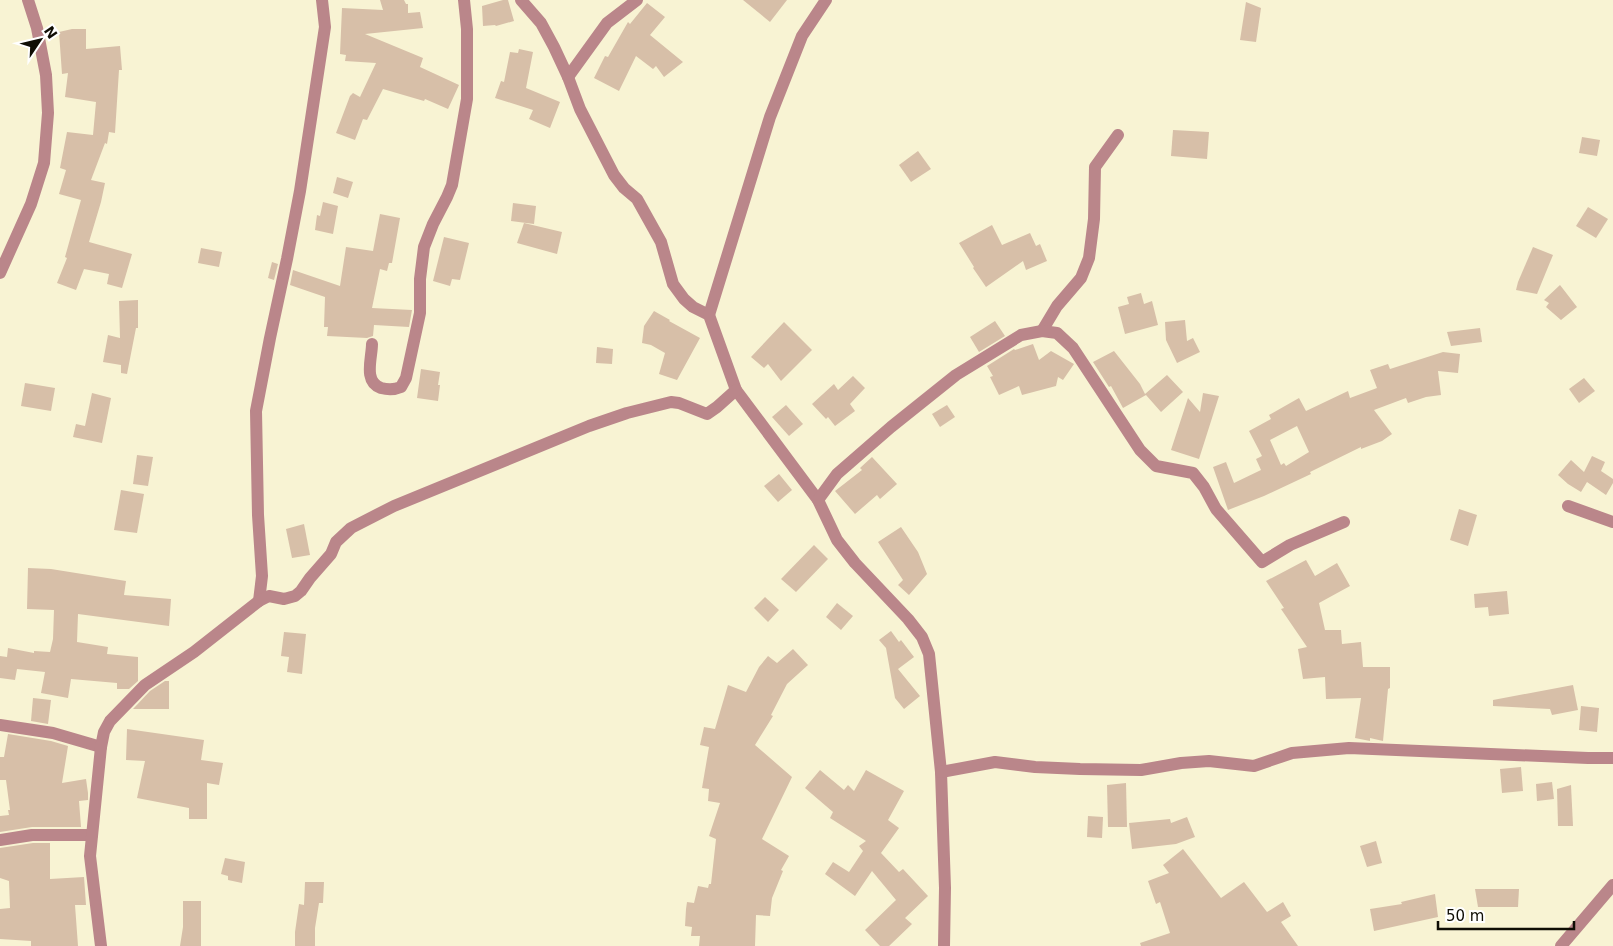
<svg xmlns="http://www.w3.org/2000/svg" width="1613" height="946" viewBox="0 0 1613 946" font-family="'DejaVu Sans',sans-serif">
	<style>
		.building { fill: #d7bfa8; fill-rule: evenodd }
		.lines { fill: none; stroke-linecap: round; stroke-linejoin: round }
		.minor { stroke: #ba868a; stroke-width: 12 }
	</style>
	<rect width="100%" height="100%" fill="#f8f3d3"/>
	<g class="building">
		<polygon points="380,0 404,0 406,4 408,4 408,13 420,12 423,28 365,34 423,58 420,67 459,85 448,109 425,99 424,101 383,89 367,120 363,119 355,140 336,133 350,96 353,93 360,97 376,63 345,61 346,55 340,54 342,8 383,10"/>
		<polygon points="503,0 508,0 514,21 496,26 495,25 483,26 482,6"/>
		<polygon points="743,0 787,0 770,22"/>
		<polygon points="1246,2 1261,8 1256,42 1240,40"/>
		<polygon points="647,3 665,17 650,35 683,62 664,77 656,66 653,69 636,56 619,91 594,78 605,56 608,57 628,22 630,24"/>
		<polygon points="72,29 86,29 86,49 120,46 122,70 119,70 115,133 109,132 107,144 105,143 91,180 105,183 101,202 89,242 132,254 122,288 107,284 109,274 84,269 76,290 57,283 67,258 65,257 81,200 59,194 66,170 60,168 67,132 93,135 96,102 65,97 68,73 62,74 59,32"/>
		<polygon points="519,49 533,52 526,88 560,102 550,128 529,119 533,110 495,98 501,81 504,82 510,52 518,53"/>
		<polygon points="1173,130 1209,132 1207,159 1171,156"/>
		<polygon points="1582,137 1600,140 1597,156 1579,153"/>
		<polygon points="918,151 931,169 911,182 899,165"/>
		<polygon points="337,177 353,182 348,198 333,193"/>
		<polygon points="323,202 338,206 333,234 315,230 317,215 320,216"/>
		<polygon points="513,203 536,206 534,224 511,221"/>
		<polygon points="1588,207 1608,219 1596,238 1576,226"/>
		<polygon points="380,214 400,218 392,263 389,263 387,271 380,269 372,308 412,310 409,327 374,325 373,336 367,338 327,336 328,327 324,327 325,297 290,285 293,270 340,286 346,247 373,251"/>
		<polygon points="524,223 562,232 557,254 517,243"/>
		<polygon points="992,225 1002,245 1030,233 1036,246 1040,244 1047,261 1026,270 1023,261 986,287 973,268 974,267 959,243"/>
		<polygon points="444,237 469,243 460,280 452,279 450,286 433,281"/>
		<polygon points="1533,247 1553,255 1537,294 1516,290 1518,282"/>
		<polygon points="201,248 222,252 219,267 198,263"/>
		<polygon points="272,262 278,264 274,280 268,278"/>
		<polygon points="1560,285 1577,307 1561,320 1546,307 1549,303 1544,300"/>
		<polygon points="1141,293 1144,304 1152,301 1158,325 1125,334 1118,307 1129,304 1127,297"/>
		<polygon points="138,300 138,328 136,328 127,374 121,373 121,365 103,362 108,335 120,338 119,301"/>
		<polygon points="654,311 670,320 669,321 700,338 677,380 659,374 665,353 651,345 642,343 644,326"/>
		<polygon points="1185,320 1187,341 1193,338 1200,352 1177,363 1166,340 1165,322"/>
		<polygon points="995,321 1005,336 979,352 970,337"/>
		<polygon points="784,322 812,350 781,381 768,364 764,368 751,357"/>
		<polygon points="1480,328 1482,342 1451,346 1447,332"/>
		<polygon points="1033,344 1039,360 1051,351 1074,364 1063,380 1058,377 1056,386 1022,395 1019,386 999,395 990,377 993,376 987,366 1014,349 1015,350"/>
		<polygon points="597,347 613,349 612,364 596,363"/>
		<polygon points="1114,351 1140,384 1145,394 1167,375 1183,392 1161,412 1146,395 1123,408 1111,386 1109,387 1093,362"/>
		<path d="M1443,352L1460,354L1458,373L1438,371L1441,395L1426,397L1408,403L1406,398L1374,410L1392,434L1382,441L1361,449V447L1310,472L1311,474L1264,496L1228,510L1213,467L1226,462L1234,483L1261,470L1256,459L1262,456L1249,431L1271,419L1269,415L1299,398L1306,411L1348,391L1350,398L1377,388L1370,370L1388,364L1390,369ZM1297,426L1309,452L1286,466L1284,463L1281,465L1270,440Z"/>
		<polygon points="421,369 440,372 438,385 440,385 438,401 417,398"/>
		<polygon points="853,376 865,388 850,404 855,411 835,426 828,417 826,419 812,404 834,384 838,390"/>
		<polygon points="1584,378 1595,391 1579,403 1569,389"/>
		<polygon points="25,383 55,388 51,411 21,406"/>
		<polygon points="92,393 111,398 102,443 73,437 76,424 85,426"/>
		<polygon points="1203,393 1219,396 1199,459 1171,450 1188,398 1200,412"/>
		<polygon points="786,405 803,424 789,436 772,417"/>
		<polygon points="947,405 955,417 940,427 932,414"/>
		<polygon points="137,455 153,457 148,486 133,484"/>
		<polygon points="1592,456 1605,462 1601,471 1613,479 1613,483 1606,495 1587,482 1581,492 1568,484 1558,475 1571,460 1584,472"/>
		<polygon points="872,457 897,484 880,499 877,495 855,514 835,491 862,470 860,468"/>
		<polygon points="779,474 792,490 778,502 764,486"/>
		<polygon points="121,490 144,494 137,533 114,530"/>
		<polygon points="1459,509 1477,515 1468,546 1450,540"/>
		<polygon points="304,524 310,555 292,558 286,529"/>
		<polygon points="901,527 918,552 927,574 909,595 898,585 903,580 878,542"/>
		<polygon points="814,545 828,559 796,592 781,579"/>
		<polygon points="1306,560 1315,576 1337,563 1350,586 1319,603 1325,630 1341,630 1342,644 1361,642 1363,667 1390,667 1390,688 1388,689 1383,741 1370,738 1370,741 1355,738 1361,698 1326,699 1325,677 1303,679 1298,649 1307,647 1281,609 1284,608 1266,581"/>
		<polygon points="28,568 51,569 126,581 124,595 171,599 169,626 78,614 77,642 108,647 107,654 138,657 138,681 129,689 117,689 117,683 71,679 68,698 41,693 45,672 17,669 15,680 0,678 0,656 7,657 8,648 34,653 34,651 50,652 53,639 54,610 27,609"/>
		<polygon points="1507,591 1509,614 1489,616 1488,607 1475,608 1474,594"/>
		<polygon points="765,597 779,610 768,622 754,608"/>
		<polygon points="837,603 853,616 841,630 826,617"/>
		<polygon points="891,631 899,642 901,640 914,657 898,669 920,696 904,709 895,698 886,648 879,640"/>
		<polygon points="284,632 306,634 302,674 287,672 289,657 281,656"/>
		<polygon points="793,649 808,665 787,684 771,715 773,716 755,745 792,777 762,839 789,856 781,870 783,871 772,898 770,916 756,915 755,946 699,946 700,936 691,936 692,927 685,926 686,909 687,902 694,903 698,886 708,888 709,884 711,884 716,839 709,836 720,803 708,801 709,789 702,788 709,747 700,745 704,727 715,729 728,685 746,692 759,667 768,656 777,663"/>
		<polygon points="165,681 169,681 169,709 133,709 150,691"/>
		<polygon points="1573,685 1578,710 1552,715 1550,709 1493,706 1493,700"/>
		<polygon points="33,698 51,700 48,724 31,721"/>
		<polygon points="1581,706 1599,708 1597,732 1579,730"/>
		<polygon points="127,729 204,740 201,760 223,763 219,785 207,783 207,819 189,819 189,808 137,798 145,761 126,760"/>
		<polygon points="8,734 51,741 68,746 62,783 86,779 88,793 88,800 79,801 81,827 32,827 0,832 0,816 9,815 8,810 10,810 6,780 0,780 0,757 4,757"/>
		<polygon points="1521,767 1523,791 1502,793 1500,769"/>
		<polygon points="820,770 844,790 848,785 854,791 866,770 904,791 888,820 899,828 881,853 899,872 903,869 928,896 905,918 912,924 889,946 880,946 865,930 896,900 872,871 855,896 825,874 833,862 849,872 863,851 859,846 866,841 830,818 833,812 805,788"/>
		<polygon points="1552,782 1554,799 1537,801 1536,784"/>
		<polygon points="1126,783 1127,827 1108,827 1107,785"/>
		<polygon points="1571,785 1573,826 1558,826 1557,789"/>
		<polygon points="1088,816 1103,817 1102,838 1087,837"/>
		<polygon points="1187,817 1195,837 1176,844 1132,849 1129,823 1170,819 1171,823"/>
		<polygon points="1376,841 1382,863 1367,867 1360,846"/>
		<polygon points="33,843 50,843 50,879 84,877 86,905 75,905 78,946 31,946 31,941 0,939 0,909 10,908 9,881 0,878 0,848"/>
		<polygon points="1183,849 1221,898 1244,882 1267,912 1283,902 1291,916 1281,922 1298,946 1141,946 1140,943 1170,933 1160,902 1156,904 1148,881 1169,873 1163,865"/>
		<polygon points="225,858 245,862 242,883 228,880 228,876 221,874"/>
		<polygon points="305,882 324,882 323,903 319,903 315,928 315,946 295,946 295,932 299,904 304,905"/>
		<polygon points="1475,889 1519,889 1518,907 1478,907"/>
		<polygon points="1435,894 1438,917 1374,931 1370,909 1402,904 1401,902"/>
		<polygon points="183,901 201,901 201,946 180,946 183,927"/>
	</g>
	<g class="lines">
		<g class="minor">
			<polyline points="521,0 541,23 554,47 568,77 580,109 614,175 624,188 637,199 661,242 673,284 684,299 693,307 709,315 736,390 818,500 837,540 855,563 908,619 922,637 929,654 941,772 945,888 944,946"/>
			<polyline points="568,77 607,23 637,0"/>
			<polyline points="0,273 31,204 44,163 48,113 46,75 37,28 28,0"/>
			<polyline points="709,315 770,117 802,36 826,0"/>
			<polyline points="1042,331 1057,306 1081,278 1089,258 1094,219 1095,167 1118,135"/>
			<path d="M372,344C372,358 363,382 381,388C389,390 394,390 401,387L406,378L420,313V279L424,247L433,224L447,197L452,185L467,99V29L464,0"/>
			<polyline points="818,500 837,474 891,427 956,375 1021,335 1042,331 1057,333 1073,348 1140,450 1156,466 1193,473 1204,487 1216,509 1262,562 1290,545 1344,522"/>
			<polyline points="1568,506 1613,522"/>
			<polyline points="259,601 262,576 258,515 256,411 270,338 287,259 300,191 325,27 322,0"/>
			<polyline points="0,725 53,733 101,747"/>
			<polyline points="941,772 995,762 1035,767 1080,769 1141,770 1181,763 1209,761 1254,766 1292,753 1349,748 1588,758 1613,758"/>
			<polyline points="0,840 32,835 92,835"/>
			<polyline points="101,946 90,856 101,747 104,732 110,721 145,685 194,652 259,601 269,596 284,599 295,596 301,591 310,578 331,554 336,542 351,528 394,506 589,426 627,413 671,402 679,403 707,414 717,407 736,390"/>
			<polyline points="1561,946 1613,885"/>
		</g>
	</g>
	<g transform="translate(40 40) rotate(55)" stroke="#ffffff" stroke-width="4" paint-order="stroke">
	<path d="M0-4L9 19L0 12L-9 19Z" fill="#0f0d04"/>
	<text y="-8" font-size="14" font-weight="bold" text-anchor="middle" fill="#0f0d04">N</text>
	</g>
	<path d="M1438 921v8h136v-8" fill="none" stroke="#0f0d04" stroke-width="2.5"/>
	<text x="1446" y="921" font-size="15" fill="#0f0d04" stroke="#ffffff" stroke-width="4" paint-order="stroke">50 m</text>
</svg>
